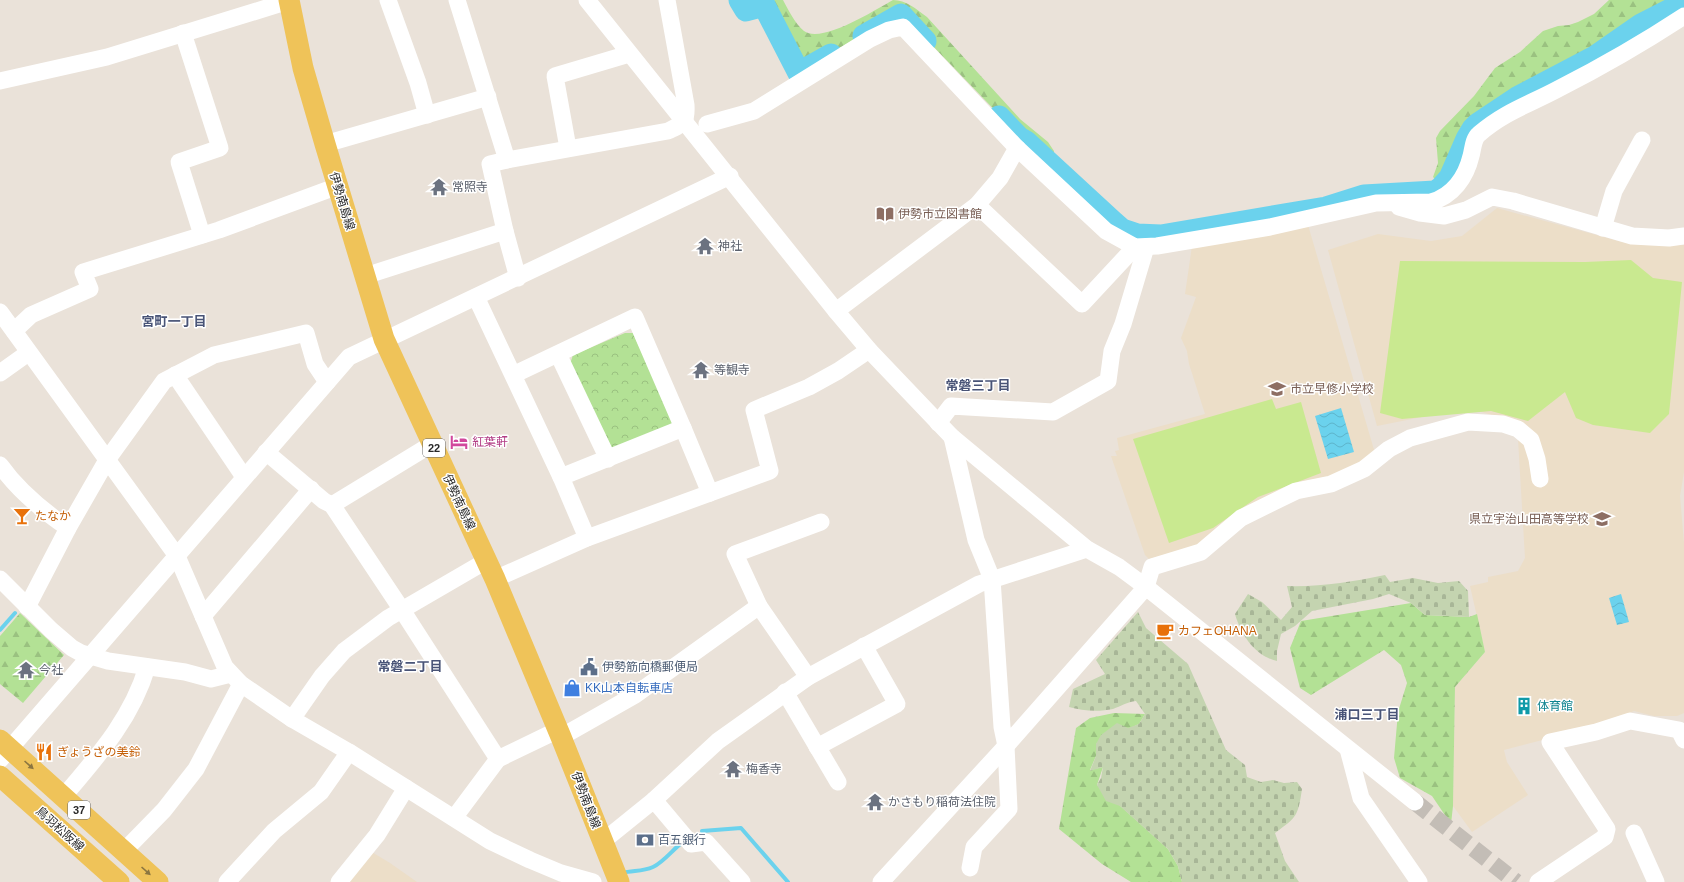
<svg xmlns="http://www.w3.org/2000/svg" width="1684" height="882" viewBox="0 0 1684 882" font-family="Helvetica,'Noto Sans JP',sans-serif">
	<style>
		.education { fill: #ecdec8 }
		.forest { fill: url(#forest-firs) }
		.cemetery { fill: url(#cemetery-stones) }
		.park { fill: url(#park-crowns) }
		.pitch { fill: #c9e990 }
		.water { fill: url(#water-waves) }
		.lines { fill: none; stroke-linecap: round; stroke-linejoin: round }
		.stream { stroke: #6bd2ed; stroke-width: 4 }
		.river { stroke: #6bd2ed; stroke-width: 23 }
		.minor-tunnel { stroke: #c3bdb6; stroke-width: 17; stroke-dasharray: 17 8; stroke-linecap: butt }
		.minor { stroke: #fff; stroke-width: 17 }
		.major { stroke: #efc359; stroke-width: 21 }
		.oneway { fill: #8c7640 }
		.labels { text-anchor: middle; stroke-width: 3; stroke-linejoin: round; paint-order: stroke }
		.shield { fill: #fff; stroke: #686868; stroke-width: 1 }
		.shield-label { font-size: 11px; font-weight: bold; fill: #282828 }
		.worship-label { font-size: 12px; fill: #5b616d; stroke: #fff; text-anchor: start }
		.street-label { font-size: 12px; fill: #282828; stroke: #fff }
		.education-label { font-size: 12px; fill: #785e54; stroke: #fff; text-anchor: start }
		.hotel-label { font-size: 12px; fill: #b23c85; stroke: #fff; text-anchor: start }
		.food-label { font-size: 12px; fill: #c56008; stroke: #fff; text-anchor: start }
		.service-label { font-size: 12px; fill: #4e5e75; stroke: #fff; text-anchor: start }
		.shop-label { font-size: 12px; fill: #366cbe; stroke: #fff; text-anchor: start }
		.culture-label { font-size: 12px; fill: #0d838f; stroke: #fff; text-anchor: start }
		.neighbourhood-label { font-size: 13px; font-weight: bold; fill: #495477; stroke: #fff }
	</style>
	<defs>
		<pattern id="forest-firs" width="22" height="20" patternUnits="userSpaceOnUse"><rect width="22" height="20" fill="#b3e195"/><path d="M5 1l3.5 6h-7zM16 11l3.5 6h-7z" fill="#9ac180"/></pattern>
		<pattern id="cemetery-stones" width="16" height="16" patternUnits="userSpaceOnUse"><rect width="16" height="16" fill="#c4d4b0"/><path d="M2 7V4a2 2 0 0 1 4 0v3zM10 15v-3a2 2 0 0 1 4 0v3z" fill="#a8b697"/></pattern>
		<pattern id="park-crowns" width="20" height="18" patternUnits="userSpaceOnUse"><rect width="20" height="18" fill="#b3e195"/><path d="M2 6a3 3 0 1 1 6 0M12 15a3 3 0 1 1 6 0" fill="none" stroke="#9ac180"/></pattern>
		<pattern id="water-waves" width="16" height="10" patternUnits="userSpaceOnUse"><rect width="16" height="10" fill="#6bd2ed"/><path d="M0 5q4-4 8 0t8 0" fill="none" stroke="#5db4cb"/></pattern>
	</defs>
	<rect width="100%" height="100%" fill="#eae2d9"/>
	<g class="education">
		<polygon points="1497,208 1622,242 1684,245 1684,472 1680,496 1684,543 1684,713 1677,716 1654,716 1634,711 1605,724 1504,750 1507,762 1528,795 1472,832 1453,806 1455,687 1485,652 1470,586 1488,582 1488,577 1518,571 1525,558 1517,422 1467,408 1377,426 1328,250 1378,234 1431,241 1462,236"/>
		<polygon points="1308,225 1375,453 1367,461 1202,544 1149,559 1145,555 1111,456 1117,456 1115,451 1119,450 1117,438 1205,414 1189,364 1187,351 1181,338 1196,297 1185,294 1192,246"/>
		<polygon points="370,851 390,863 417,882 345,882"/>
	</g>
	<g class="forest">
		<path d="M743,0H783C788,9 795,24 804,31C822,44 875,10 893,0C906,0 916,9 927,17L1020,119L1048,142L1054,151V158L1045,156L1009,125L901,13L801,70L765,2L747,7Z"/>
		<path d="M1609,0H1677C1643,17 1614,40 1581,59C1545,80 1505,97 1472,125C1455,140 1453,169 1437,181L1433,177L1438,163L1436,138L1440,131L1474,96L1495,68L1520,52L1543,31L1558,26L1569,25L1578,22L1594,14Z"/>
		<polygon points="1411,603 1425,615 1469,617 1477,614 1485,652 1455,687 1453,806 1451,824 1432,796 1400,778 1394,758 1398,712 1407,683 1401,665 1384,650 1311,695 1300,688 1290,648 1301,621"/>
		<polygon points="20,613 64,655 23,703 0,684 0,636"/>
		<polygon points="1114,713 1145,714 1139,724 1096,744 1096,756 1090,770 1103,767 1097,785 1168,849 1178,866 1182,882 1131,882 1102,864 1059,829 1076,728 1090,718"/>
	</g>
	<g class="cemetery">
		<path d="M1385,575L1390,582L1413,578L1438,583L1459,581L1468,591L1469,617L1425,615L1411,603L1389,594L1373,599L1312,611L1295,626L1281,634L1277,651V661C1255,656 1241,635 1235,614L1248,594L1262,602L1281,620L1292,607L1287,586C1320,587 1352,582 1385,575Z"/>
		<path d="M1138,612L1146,628L1188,664L1226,750L1245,765L1247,777L1261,782L1273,780L1284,783L1297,782L1302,789C1298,816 1297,817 1275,833L1285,861L1299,882H1182L1178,866L1168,849L1120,806L1106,801L1097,785L1101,778L1103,767L1090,771L1096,756V744L1101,735L1117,723L1128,728L1139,724L1145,714L1136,701C1127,702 1121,706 1113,709C1099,712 1082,711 1069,707L1073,689L1105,674L1096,660Z"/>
	</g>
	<polygon class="park" points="625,333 633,333 673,421 668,429 615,450 608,445 570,364 573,355"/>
	<g class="pitch">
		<polygon points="1631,260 1653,278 1682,282 1669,414 1650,433 1593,425 1576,418 1565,392 1528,421 1491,411 1402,419 1380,413 1400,261 1585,262"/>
		<polygon points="1272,399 1276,409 1301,402 1321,473 1258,497 1213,528 1169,543 1133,439"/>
	</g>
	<g class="water">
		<polygon points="1341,408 1354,452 1328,459 1315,416"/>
		<polygon points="1621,594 1629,622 1617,625 1609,598"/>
	</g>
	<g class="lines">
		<g class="stream">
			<polyline points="0,630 15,613"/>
			<polyline points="702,831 741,828 788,882"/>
			<path d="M622,873C633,870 642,872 653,867C664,862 674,848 684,841"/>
		</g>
		<g class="river">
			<polyline points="740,0 746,10 764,5 799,73 831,55"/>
			<polyline points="864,36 901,15 925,41"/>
			<polyline points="999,117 1019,138 1026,142 1114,223 1122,230 1137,235 1161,236 1326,208 1364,196 1435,192 1441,188 1450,178 1467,139 1473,129 1478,124 1517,98 1595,57 1641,25 1684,3"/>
		</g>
		<polyline class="minor-tunnel" points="1415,802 1516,882"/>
		<g class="minor">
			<polyline points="388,0 418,83 427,115"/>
			<polyline points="457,0 507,160 490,164 505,231 518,278"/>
			<polyline points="587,0 836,311 869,350 952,437 1087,549 1119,567 1146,587 1415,802"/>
			<polyline points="183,33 220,148 179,162 202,235"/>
			<polyline points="0,81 107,57 289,1"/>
			<path d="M707,124L754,111L870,39L889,30L903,27L1017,148L1106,231L1135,247L1157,246L1270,227L1376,203L1431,202C1453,196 1466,177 1471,156C1473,149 1473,139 1479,134C1504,112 1530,104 1558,89C1601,67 1643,43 1684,16"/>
			<polyline points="325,144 488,97"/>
			<polyline points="568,148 555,76 629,54"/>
			<path d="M507,160L668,131C684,123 687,123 686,105L667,0"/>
			<polyline points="977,205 1082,304 1135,247"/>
			<polyline points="1399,207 1420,213 1444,216 1466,210 1492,197 1513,201 1632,236 1669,238 1684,236"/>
			<polyline points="1603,228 1614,191 1642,140"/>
			<polyline points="365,276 505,231"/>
			<polyline points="476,297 561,477 683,428 635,317 513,375"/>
			<polyline points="836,311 977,205 1000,178 1017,148"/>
			<polyline points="0,312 177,556 225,667 241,684 292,719 349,752 490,841 530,860 561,873 593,882"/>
			<polyline points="14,331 31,315 90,289 83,272 219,230 338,186"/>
			<polyline points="558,354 608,459"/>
			<polyline points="0,373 28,353"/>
			<polyline points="175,375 244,477"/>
			<polyline points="938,423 951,406 1053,412 1108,381 1112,351 1123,324 1146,247"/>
			<polyline points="683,428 710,493 770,471 754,410 809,387 838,371 869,350"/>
			<polyline points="952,437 976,540 992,579 1002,727 1006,746 1009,809 974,847 970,868"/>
			<polyline points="266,452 324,501 332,505 402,610 498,759"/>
			<path d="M0,465C17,489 43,511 68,528"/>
			<polyline points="561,477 587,538"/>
			<polyline points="332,505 432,444"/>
			<polyline points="0,579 51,630 72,648 81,653 108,661 185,672 211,679 231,674"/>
			<polyline points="495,579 587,538 710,493"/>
			<polyline points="27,607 68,528 107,460 164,381 214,355 306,333 315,364 327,382"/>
			<polyline points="203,616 311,489"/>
			<polyline points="808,677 759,606 735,554 821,522"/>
			<polyline points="785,692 838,782"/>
			<polyline points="292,719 322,676 344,651 388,618 486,561"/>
			<polyline points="561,737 635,695 759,606"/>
			<polyline points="817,747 897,704 864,646"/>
			<polyline points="1348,749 1361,798 1419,882"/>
			<polyline points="0,760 349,357 730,176"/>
			<path d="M64,796C98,756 132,718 147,667"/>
			<polyline points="654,800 718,741 808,677 979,584 1087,549"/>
			<polyline points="454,818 498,759 558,730"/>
			<polyline points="1634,833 1656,882"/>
			<polyline points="602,842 654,800 691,844 706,842 742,882"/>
			<polyline points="124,851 164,810 196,769 241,684"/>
			<polyline points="227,882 274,831 321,792 349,752"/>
			<polyline points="339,882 377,835 406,788"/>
			<polyline points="881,882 1006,746 1146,587 1152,567 1201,552 1241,518 1296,491 1331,484 1364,469 1389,449 1410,438 1468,422 1503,424 1518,429 1531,440 1537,459 1540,479"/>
			<polyline points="1538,882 1605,837 1607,829 1550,742 1596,732 1630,721 1679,730 1684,740"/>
		</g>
		<g class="major">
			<polyline points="289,0 303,68 325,144 384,339 495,579 561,737 619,882"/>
			<polyline points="0,740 158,882"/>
			<polyline points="0,776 119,882"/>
		</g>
	</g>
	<defs><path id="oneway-solid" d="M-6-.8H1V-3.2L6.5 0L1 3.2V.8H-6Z"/></defs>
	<g class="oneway">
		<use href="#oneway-solid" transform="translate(29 765) rotate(42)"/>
		<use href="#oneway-solid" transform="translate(146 871) rotate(42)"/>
	</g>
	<defs>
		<g id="temple-bare" transform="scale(1.38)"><path d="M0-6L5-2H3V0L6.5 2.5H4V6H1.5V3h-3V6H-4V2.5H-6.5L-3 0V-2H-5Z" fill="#6b7280" stroke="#fff" stroke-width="2.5" paint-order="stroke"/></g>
		<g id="library-bare" transform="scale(1.38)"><path d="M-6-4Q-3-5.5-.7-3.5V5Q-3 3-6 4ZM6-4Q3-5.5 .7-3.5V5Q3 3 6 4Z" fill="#8d6e63" stroke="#fff" stroke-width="2.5" paint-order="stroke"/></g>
		<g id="school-bare" transform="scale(1.38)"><path d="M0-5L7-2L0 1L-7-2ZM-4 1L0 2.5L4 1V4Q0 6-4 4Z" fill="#8d6e63" stroke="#fff" stroke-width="2.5" paint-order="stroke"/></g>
		<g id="hotel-bare" transform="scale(1.38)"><path d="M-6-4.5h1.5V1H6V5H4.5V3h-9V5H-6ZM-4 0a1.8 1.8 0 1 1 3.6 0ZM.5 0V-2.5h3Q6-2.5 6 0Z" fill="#d1479c" stroke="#fff" stroke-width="2.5" paint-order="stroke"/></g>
		<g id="bar-bare" transform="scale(1.38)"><path d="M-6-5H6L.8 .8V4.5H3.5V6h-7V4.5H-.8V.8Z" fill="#e8710a" stroke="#fff" stroke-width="2.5" paint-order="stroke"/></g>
		<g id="cafe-bare" transform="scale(1.38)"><path d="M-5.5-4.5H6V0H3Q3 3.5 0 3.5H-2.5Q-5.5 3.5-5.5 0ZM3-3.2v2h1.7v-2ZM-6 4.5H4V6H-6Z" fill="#e8710a" stroke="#fff" stroke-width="2.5" paint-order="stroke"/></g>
		<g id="civic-bare" transform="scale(1.38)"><path d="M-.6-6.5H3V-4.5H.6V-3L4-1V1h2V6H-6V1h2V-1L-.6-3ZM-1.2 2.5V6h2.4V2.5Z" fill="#5c6f8a" stroke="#fff" stroke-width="2.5" paint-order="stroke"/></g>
		<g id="shop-bare" transform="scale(1.38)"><path d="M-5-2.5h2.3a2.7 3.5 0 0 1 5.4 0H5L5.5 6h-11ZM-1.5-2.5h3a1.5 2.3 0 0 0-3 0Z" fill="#3f7fe0" stroke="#fff" stroke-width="2.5" paint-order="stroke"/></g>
		<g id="building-bare" transform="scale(1.38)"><path d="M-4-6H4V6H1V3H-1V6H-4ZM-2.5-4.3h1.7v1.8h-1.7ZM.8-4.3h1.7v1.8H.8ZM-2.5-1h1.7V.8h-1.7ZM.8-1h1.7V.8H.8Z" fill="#0f9aa8" stroke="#fff" stroke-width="2.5" paint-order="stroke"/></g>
		<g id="restaurant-bare" transform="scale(1.38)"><path d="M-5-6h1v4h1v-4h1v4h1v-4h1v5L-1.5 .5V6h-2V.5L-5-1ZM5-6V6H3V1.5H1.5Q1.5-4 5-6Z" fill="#e8710a" stroke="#fff" stroke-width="2.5" paint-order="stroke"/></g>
		<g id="bank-bare" transform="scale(1.38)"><path d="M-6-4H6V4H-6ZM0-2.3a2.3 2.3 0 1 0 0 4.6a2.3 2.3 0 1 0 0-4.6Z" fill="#5c6f8a" stroke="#fff" stroke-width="2.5" paint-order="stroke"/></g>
	</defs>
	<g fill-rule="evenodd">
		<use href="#temple-bare" x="439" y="187"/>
		<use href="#library-bare" x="885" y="214"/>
		<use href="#temple-bare" x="705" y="246"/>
		<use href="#temple-bare" x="701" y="370"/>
		<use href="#school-bare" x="1277" y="389"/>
		<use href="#hotel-bare" x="459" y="442"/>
		<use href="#bar-bare" x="22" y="516"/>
		<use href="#school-bare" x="1602" y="519"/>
		<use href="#cafe-bare" x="1165" y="631"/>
		<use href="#civic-bare" x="589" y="667"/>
		<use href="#temple-bare" x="26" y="670"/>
		<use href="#shop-bare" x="572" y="688"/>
		<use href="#building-bare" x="1524" y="706"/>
		<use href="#restaurant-bare" x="44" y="752"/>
		<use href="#temple-bare" x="733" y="769"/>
		<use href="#temple-bare" x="875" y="802"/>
		<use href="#bank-bare" x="645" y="840"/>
	</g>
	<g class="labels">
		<g class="shield">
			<rect x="423" y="439" width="22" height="18" rx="3"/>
			<rect x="68" y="801" width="22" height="18" rx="3"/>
		</g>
		<g class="shield-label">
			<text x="434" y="452">22</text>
			<text x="79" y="814">37</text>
		</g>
		<g class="worship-label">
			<text x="452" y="191">常照寺</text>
			<text x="718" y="250">神社</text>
			<text x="714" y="374">等観寺</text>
			<text x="39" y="674">今社</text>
			<text x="746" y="773">梅香寺</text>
			<text x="888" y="806">かさもり稲荷法住院</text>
		</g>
		<g class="street-label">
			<text transform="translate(342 201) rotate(73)" y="4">伊勢南島線</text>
			<text transform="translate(459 502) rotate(65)" y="4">伊勢南島線</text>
			<text transform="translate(586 800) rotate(69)" y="4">伊勢南島線</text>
			<text transform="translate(60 829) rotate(42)" y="4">鳥羽松阪線</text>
		</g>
		<g class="education-label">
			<text x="898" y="218">伊勢市立図書館</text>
			<text x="1290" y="393">市立早修小学校</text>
			<text x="1589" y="523" text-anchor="end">県立宇治山田高等学校</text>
		</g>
		<g class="hotel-label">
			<text x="472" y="446">紅葉軒</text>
		</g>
		<g class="food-label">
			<text x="35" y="520">たなか</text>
			<text x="1178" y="635">カフェOHANA</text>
			<text x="57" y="756">ぎょうざの美鈴</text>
		</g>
		<g class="service-label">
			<text x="602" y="671">伊勢筋向橋郵便局</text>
			<text x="658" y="844">百五銀行</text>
		</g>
		<g class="shop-label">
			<text x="585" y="692">KK山本自転車店</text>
		</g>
		<g class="culture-label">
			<text x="1537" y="710">体育館</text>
		</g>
		<g class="neighbourhood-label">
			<text x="174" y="326">宮町一丁目</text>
			<text x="978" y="390">常磐三丁目</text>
			<text x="410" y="671">常磐二丁目</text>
			<text x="1367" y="719">浦口三丁目</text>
		</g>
	</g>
</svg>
